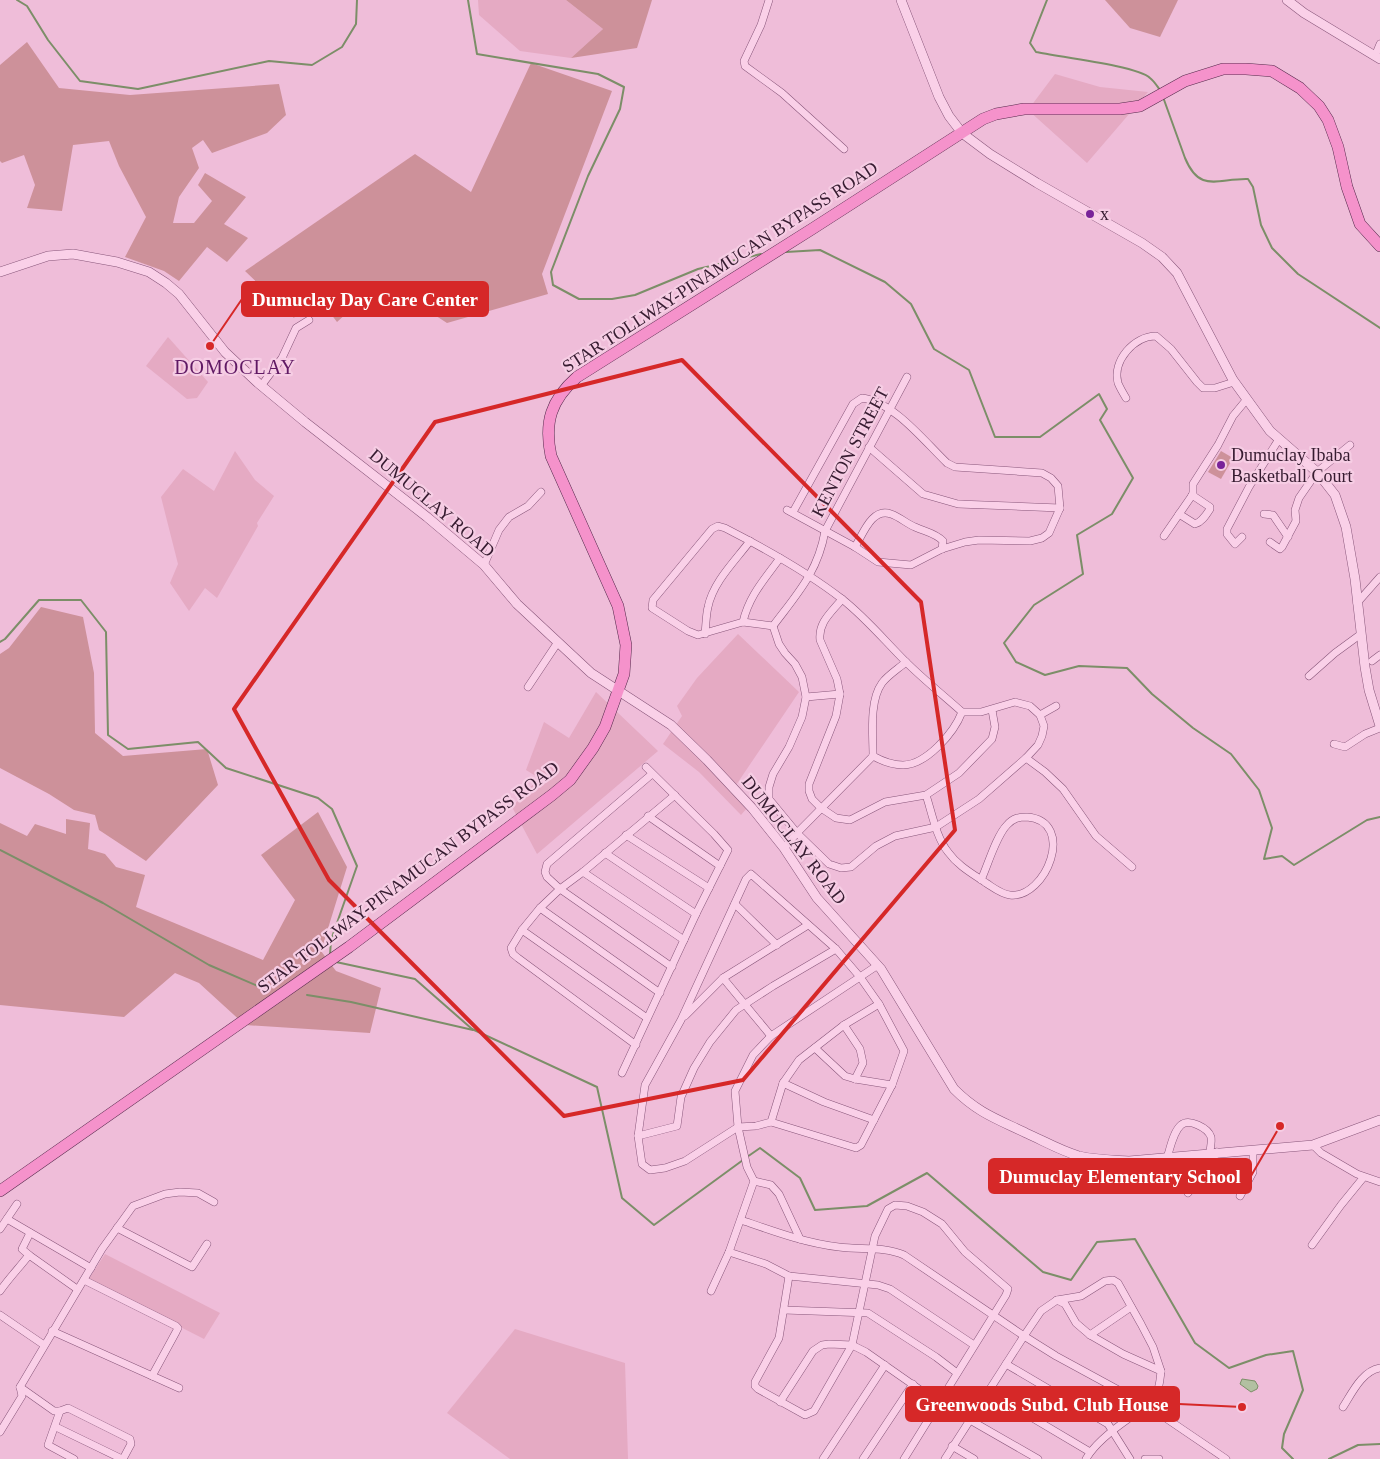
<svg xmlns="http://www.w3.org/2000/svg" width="1380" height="1459" viewBox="0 0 1380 1459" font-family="'Times New Roman',serif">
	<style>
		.farmland { fill: #e5aac3 }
		.green { fill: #cd919a }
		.water { fill: #b2c0a1; stroke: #7c8e68 }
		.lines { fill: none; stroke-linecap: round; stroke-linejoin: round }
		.stream { stroke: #7c8e68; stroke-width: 2 }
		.minor-casing { stroke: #88567a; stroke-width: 8 }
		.tertiary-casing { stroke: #88567a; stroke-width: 10 }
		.primary-casing { stroke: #552a4c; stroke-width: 12 }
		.minor { stroke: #fad0e8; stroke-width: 7 }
		.tertiary { stroke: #fad0e8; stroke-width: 9 }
		.primary { stroke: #f592cb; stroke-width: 11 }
		.marked { fill: none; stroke: #d62828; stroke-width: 4; stroke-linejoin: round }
		.poi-dot { fill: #792399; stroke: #f6cde4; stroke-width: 2 }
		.labels { text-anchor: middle; stroke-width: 4.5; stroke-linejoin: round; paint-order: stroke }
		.poi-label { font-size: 18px; fill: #361b30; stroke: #f6cde4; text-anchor: start }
		.street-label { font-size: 18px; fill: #361b30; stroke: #f6cde4 }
		.quarter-label { font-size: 20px; letter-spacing: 1px; fill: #601964; stroke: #f6cde4 }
		.leader { fill: none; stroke: #d62828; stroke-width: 2 }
		.callout-dot { fill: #d62828; stroke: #f6cde4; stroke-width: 2 }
		.callout { fill: #d62828; stroke: #d62828; stroke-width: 2 }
		.callout-label { font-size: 19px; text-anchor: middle; font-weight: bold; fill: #fff }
	</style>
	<rect width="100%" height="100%" fill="#efbdd9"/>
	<g class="farmland">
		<polygon points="478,0 566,0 603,29 571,58 520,51 479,15"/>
		<polygon points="1055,74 1100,87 1148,92 1087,163 1028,110"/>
		<polygon points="168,337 208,382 197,398 187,399 146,366"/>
		<polygon points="235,451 255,480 274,496 257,523 258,526 217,598 205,588 189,611 170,583 178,564 161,497 183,469 214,491"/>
		<polygon points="738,634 799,692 732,791 747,808 741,815 699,772 663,744 682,716 677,706 697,678"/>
		<polygon points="596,692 658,751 537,854 512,807 539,778 526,770 544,722 569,738"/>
		<polygon points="105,1254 220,1313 204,1339 88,1280"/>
		<polygon points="515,1329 625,1363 628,1459 510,1459 447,1413"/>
	</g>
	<g class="green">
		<polygon points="566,0 652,0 637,48 571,58 603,29"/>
		<polygon points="1105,0 1178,0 1160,37 1130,28"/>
		<polygon points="27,42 59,88 130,95 279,84 286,115 267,133 212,153 203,140 192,148 199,168 179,197 173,223 194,223 212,201 198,185 205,173 246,197 224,224 248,238 227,262 207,247 179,281 164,271 125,257 146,217 119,166 109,141 73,145 62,211 27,208 35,185 24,155 2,163 0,161 0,65"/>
		<polygon points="531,63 612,91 542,274 548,294 447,323 382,281 337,322 312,289 294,318 245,271 415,154 471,192"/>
		<polygon points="1221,451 1233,458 1221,479 1208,472"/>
		<polygon points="41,607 83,617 94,673 95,733 123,756 207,749 218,785 146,861 99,830 95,815 74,810 49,794 0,768 0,654 9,648"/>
		<polygon points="318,812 347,867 321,951 336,971 381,988 370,1033 245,1025 199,983 175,973 124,1017 0,1005 0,823 27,836 35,824 66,834 66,819 90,823 88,849 105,854 116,867 145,875 136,907 263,960 295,900 261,855"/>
	</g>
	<polygon class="water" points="1242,1379 1255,1381 1258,1386 1257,1389 1251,1392 1240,1384"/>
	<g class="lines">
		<g class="stream">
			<polyline points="17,0 27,6 48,40 80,81 138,89 269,61 312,65 342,47 356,24 357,0"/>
			<polyline points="468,0 477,54 598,74 624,87 620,109 588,176 551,272 553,285 579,299 612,299 635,295 698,269 761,254"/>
			<path d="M1047,0L1030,43L1036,52C1059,57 1138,66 1150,78C1154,81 1157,86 1160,90"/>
			<path d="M1163,97L1185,158C1200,194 1218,178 1248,179L1253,187L1261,225L1272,248L1298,274L1380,328"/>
			<polyline points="786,252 820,250 885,282 911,304 934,349 969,370 995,437 1040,437 1099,394 1107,409 1100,420 1133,478 1112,514 1077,535 1083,574 1034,605 1004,643 1016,662 1045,675 1079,666 1127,668 1152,694 1193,728 1231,754 1259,790 1272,828 1264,859 1282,856 1294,865 1367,820 1380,817"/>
			<polyline points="0,642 5,639 39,600 81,600 106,632 108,735 128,749 198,742 226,768 318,798 332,809 357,866 331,940 330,955"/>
			<polyline points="0,850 103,903 209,965 260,987"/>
			<polyline points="336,962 415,979 472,1029 597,1087 622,1198 654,1225 743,1160"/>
			<polyline points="307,995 351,1002 473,1030"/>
			<polyline points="747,1157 760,1148 800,1178 815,1210 867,1206 927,1173 1043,1272 1071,1280 1097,1242 1135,1239 1195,1343 1229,1368 1266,1355 1293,1351 1303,1390 1284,1434 1282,1448 1293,1459"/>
			<polyline points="1329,1459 1358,1445 1380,1444"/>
		</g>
		<g class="minor-casing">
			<g id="minor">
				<polyline points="769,0 761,25 744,61 745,66 782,93 844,149"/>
				<polyline points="1375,56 1380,44"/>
				<polyline points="261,386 282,358 296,328 309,320"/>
				<path d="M1126,398C1123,393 1120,388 1118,383C1112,361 1134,336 1156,336L1171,349L1197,382L1203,388H1215L1234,382"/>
				<polyline points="869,447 923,494 958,504 1060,508"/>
				<path d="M787,510L855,547L878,562L911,565L942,549L965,542L979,540L1030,541L1042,538L1049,533L1060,508L1058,486L1051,478L1042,473L955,467L947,463C924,441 894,402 862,398L853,404L793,512"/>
				<path d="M1179,514L1195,524C1202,522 1206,515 1210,509V507L1192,495"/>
				<polyline points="1264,514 1273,515 1288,537"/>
				<path d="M718,526L725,528C766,549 806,571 842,599C866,618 884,640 905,661C923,679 943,695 962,712H981L1015,702L1030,706L1040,715L1044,726L1042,736L1038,745L1026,758L979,799L936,827L895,836L876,846L851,867L841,868L829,864L797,833L769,799V787L773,774L789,747L802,717L806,697L802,677L795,664L785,653L779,644L773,626L743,622L698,635L688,631L652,608L653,600L712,529Z"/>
				<polyline points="1164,536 1193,494 1193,484 1218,445 1233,416 1247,399"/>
				<polyline points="1242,537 1235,544 1227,534 1227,529 1249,487 1279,439"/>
				<polyline points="1270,542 1280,549 1282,547 1296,521 1295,510 1299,498 1317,472 1350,445"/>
				<path d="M855,547C863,534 872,507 891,514C900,517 907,524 915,527C926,532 935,533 943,541L942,549"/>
				<polyline points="484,565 499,530 509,517 528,506 541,492"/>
				<path d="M842,599C832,612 818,622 820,640L837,679L840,694L836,716L809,784V791L812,799L821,808L836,818L850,820L885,802L926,795L959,773L992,739L995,727L992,710"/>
				<polyline points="1357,603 1380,577"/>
				<path d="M743,622C749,596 764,580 780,558"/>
				<path d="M773,626C797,594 818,572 825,531L907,377"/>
				<path d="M705,634C706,625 706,615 708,607C713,582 735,561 750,541"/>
				<polyline points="1372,661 1380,655"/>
				<polyline points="1309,676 1335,653 1361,634"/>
				<polyline points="528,687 558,642"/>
				<polyline points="806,697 840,694"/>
				<polyline points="1040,715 1056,706"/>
				<polyline points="1334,744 1345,747 1365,734 1380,728"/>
				<path d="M873,756C882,761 892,765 903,765C926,765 954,733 962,712"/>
				<path d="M873,756C873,735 869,701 882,683C888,675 898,669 906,662"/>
				<polyline points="1026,758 1045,772 1063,789 1096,836 1132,867"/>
				<polyline points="652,774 547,864 545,872 547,877 560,889 672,967"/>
				<path d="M926,795C932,813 936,837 948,852C958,866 973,874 986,883C994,888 1001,894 1010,895C1046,899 1077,821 1027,817C1019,817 1013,818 1007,825C996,836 988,865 981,880"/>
				<polyline points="648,816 720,866"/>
				<polyline points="626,835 709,888"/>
				<polyline points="784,848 797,833 873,756"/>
				<polyline points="605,853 696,914"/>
				<polyline points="583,872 684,940"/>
				<polygon points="751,874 836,949 860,977 879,1004 904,1051 892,1085 861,1145 856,1148 771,1122 756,1126 738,1127 685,1161 665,1168 650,1170 642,1164 638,1136 645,1085 681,1020 746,879"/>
				<polyline points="735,904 777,945"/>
				<polyline points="540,908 660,993"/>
				<polyline points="522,930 647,1018"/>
				<polyline points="723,978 771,1036"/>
				<polyline points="685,1016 723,978 808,925"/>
				<polyline points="844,1025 860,1049 863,1063 855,1079"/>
				<polyline points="636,1045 518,958 513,954 511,948 522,930 540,908 560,889 583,872 675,795"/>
				<polyline points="815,1048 845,1076 855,1079 892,1085"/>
				<polyline points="622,1073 696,914 728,850 714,834 646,767"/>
				<polyline points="783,1083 824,1102 874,1120"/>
				<polyline points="771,1122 783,1083 799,1060 844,1025 879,1004"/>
				<polyline points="638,1136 677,1126 681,1097 694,1068 710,1042 736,1010 773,986 836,949"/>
				<polyline points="1313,1145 1321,1153 1357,1174 1380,1182"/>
				<path d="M1167,1158C1170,1149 1173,1132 1181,1125C1189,1118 1208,1128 1211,1137C1212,1142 1210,1148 1210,1153"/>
				<polyline points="754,1181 771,1185 779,1194 800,1239"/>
				<polyline points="1188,1193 1199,1180 1217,1152"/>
				<polyline points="1240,1196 1253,1172 1253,1150"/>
				<polyline points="7,1219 91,1268"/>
				<path d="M741,1220C773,1231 805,1243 839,1247C861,1250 884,1246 904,1255L1024,1336L1056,1356L1148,1406L1226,1459"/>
				<polyline points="117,1228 192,1267 207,1244"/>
				<polyline points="0,1229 17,1204"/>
				<polyline points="1312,1245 1341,1205 1363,1178"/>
				<polyline points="729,1252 766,1264 789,1276 878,1285 890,1289 974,1345"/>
				<polyline points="29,1255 22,1249 30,1233"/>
				<polyline points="789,1276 779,1338 755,1382 755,1386 758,1389 805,1415 814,1411 852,1345 875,1236 888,1209 895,1205 907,1206 923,1212 942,1224 965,1252 1008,1289 1006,1295 904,1459"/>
				<polyline points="84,1280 176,1326 178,1328 176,1332 152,1376"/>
				<path d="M0,1291C9,1278 19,1268 29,1255L77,1289"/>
				<polyline points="711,1291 729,1252 754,1181 747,1167 738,1127 735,1091 753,1055 771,1036 878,965"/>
				<polyline points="1057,1300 1081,1296 1105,1281 1113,1280 1118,1283 1141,1324 1153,1347 1161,1371"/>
				<polyline points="784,1310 868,1313 936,1357 957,1373"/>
				<polyline points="0,1315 44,1345"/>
				<polyline points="52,1331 179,1388"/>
				<polyline points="1090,1335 1131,1307"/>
				<polyline points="1006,1364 1108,1424 1130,1459"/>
				<polyline points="20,1387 54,1411 60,1411 68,1408 130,1439 131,1444 123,1459"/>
				<polyline points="987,1391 1090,1452"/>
				<polyline points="780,1402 813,1351 822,1345 829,1344 852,1345 866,1352 939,1403"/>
				<path d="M1343,1407C1352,1393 1362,1371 1380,1368"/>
				<polyline points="60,1411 48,1445 74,1459"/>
				<polyline points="970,1420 1038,1459"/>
				<polyline points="56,1427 122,1459"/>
				<polyline points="0,1432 22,1396 20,1387 102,1249 133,1206 165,1194 180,1192 198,1193 214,1202"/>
				<polyline points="952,1446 974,1459"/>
				<polyline points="823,1459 885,1365"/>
				<polyline points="863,1459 913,1384"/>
				<path d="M945,1459L1024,1336L1041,1311L1057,1300L1065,1304L1076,1323L1090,1335L1123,1354L1161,1371C1160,1379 1160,1387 1156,1394C1151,1406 1141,1410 1131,1417C1115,1428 1095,1443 1086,1459"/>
				<polyline points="1145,1459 1159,1459"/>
			</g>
		</g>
		<g class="tertiary-casing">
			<g id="tertiary">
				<polyline points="901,0 939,97 949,116 962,133 990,154 1037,183 1142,243 1162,257 1177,273 1233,380 1270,431 1317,472 1335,495 1346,527 1355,579 1365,667 1369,690 1380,726"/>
				<polyline points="1287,0 1304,13 1380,59"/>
				<path d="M0,272L48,256L73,254L117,262L149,272L166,283L179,294L225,352L258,383L305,422L427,517L484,565L517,604L591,673L671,725L707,760L752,808L784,848L817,898L881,969L954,1089C978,1113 997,1119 1026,1133C1044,1141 1061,1151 1079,1156C1096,1160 1113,1160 1129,1161L1313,1145L1380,1120"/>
			</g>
		</g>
		<g class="primary-casing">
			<path id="primary" d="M0,1191L349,947L552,795L570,780L593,748L605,727L624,674L626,645L618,606L551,456C544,422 551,400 577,377L812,229L983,119L996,114L1024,109H1120L1140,106L1185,81L1223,69H1246L1272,71L1300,88L1319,106L1328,120L1338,147L1347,187L1360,224L1380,246"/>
		</g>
		<use href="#minor" class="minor"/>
		<use href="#tertiary" class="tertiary"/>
		<use href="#primary" class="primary"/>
	</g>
	<path class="marked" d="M682,360L921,602L955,830L743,1080L564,1116L329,880L234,709L435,422Z"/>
	<g class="poi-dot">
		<circle cx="1090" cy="214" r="5"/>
		<circle cx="1221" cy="465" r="5"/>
	</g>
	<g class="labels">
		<g class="poi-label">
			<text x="1100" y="220">x</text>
			<text x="1231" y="461">Dumuclay Ibaba<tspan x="1231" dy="21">Basketball Court</tspan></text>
		</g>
		<g class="street-label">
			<text transform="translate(720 267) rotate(-33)" y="6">STAR TOLLWAY-PINAMUCAN BYPASS ROAD</text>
			<text transform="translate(850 452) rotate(-62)" y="6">KENTON STREET</text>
			<text transform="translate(432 503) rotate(40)" y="6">DUMUCLAY ROAD</text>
			<text transform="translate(794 840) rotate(52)" y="6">DUMUCLAY ROAD</text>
			<text transform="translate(408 877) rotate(-37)" y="6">STAR TOLLWAY-PINAMUCAN BYPASS ROAD</text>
		</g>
		<g class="quarter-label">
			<text x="235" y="374">DOMOCLAY</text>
		</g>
	</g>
	<path class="leader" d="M210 346L242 299M1280 1126L1251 1176M1242 1407L1179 1404"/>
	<g class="callout-dot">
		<circle cx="210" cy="346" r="5"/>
		<circle cx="1280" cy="1126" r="5"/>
		<circle cx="1242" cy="1407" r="5"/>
	</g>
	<g class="callout">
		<rect x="242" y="282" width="246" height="34" rx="5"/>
		<rect x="989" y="1159" width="262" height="34" rx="5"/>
		<rect x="906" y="1387" width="273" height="34" rx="5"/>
	</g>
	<g class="callout-label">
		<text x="365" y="306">Dumuclay Day Care Center</text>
		<text x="1120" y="1183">Dumuclay Elementary School</text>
		<text x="1042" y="1411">Greenwoods Subd. Club House</text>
	</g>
</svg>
